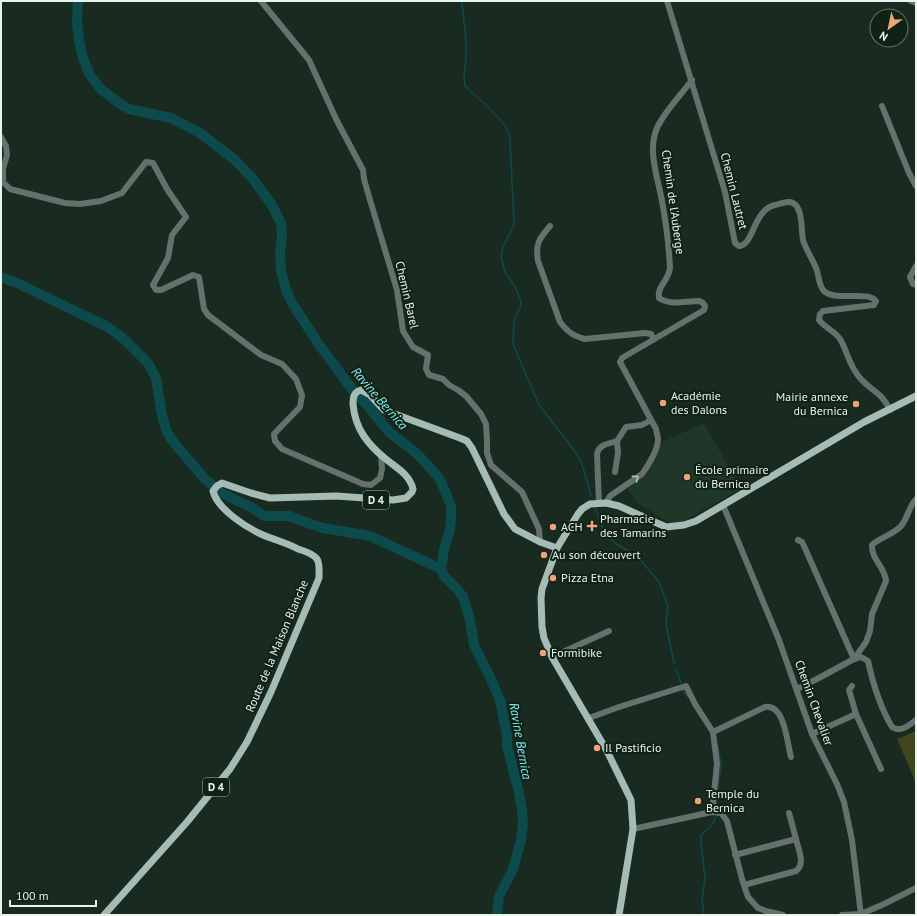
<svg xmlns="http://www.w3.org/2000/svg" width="917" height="916" viewBox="0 0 917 916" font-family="'PT Sans',sans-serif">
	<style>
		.built { fill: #1e3728 }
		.green { fill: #41451b }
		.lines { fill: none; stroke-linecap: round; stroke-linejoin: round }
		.stream { stroke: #0d4a4c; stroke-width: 1.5 }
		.river { stroke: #0d4a4c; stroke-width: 10 }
		.minor { stroke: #66716e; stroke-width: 6 }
		.major { stroke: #a5bcb6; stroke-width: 7 }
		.oneway { stroke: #b5c0ba }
		.poi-dot { fill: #efa378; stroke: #102116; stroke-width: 1.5 }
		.labels { text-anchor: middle; stroke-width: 4; stroke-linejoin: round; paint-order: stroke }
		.shield { fill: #102116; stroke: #a8b5ac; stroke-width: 1 }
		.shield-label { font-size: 11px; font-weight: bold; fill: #e9f4ec }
		.street-label { font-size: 12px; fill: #e9f4ec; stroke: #102116 }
		.poi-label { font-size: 12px; fill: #e9f4ec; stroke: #102116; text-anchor: start }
		.water-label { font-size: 13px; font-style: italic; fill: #7feff3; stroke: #102116 }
	</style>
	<rect width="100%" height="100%" fill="#192b20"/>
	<polygon class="built" points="704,423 741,489 684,521 670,523 637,503 627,488 652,467 662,442"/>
	<polygon class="green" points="916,731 916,783 897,739"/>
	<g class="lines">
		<g class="stream">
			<path d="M462,1C463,19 467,37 466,55C466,66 462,75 465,86L488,107L504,124L509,134L510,140L514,221L513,227L503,247L501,256L505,272L515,287L521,301L520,307L514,322L513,344L539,405L577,454L583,467L591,496"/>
			<polyline points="595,508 602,526 609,538 618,545 637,556 659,582 668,606 666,624 674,663"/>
			<polyline points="676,669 681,683"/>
			<polyline points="683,691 688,697"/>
			<polyline points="718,787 721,765 718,747"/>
			<polyline points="716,808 717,790"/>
			<polyline points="704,915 702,900 705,878 701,842 701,835 712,825 716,817"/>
		</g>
		<g class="river">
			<polyline points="78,1 77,22 79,40 83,58 90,75 101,89 120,104 129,109 171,118 200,133 235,160 253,179 272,205 281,223 282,234 280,255 281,270 286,290 292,303 320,346 355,393 368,406 389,432 415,452 422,459 439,478 443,486 451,506 451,520 450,529 444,550 441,569 444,576 458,590 463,597 470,620 474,645 490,677 500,700 507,736 507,746 519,792 522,811 523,823 521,840 513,869 499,896 497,915"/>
			<polyline points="1,277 17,283 108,327 124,339 148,363 156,378 162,416 167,432 174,443 205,479 223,494 251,507 264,516 289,516 305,522 323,528 370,536 441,569"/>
		</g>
		<g class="minor">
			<polyline points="261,1 309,60 337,121 363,170 364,179 370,200 397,290 403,331 413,347 428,355 426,369 429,375 443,379 449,385 458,390 466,396 481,414 486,424 487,440 487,453 491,465 522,492 539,529 540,542"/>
			<path d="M667,1L725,192L735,243L739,246C754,245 753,210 775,205C780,204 788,200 793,203C803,208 801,230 803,240C806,250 812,258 816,268C819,274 818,285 824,291C836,302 868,290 876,301L874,305L823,311L820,314L819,320C825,328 835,331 840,339C848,352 848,364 860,378C871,391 882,392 890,410"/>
			<polyline points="911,1 916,3"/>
			<polyline points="882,106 909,173 916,186"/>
			<polyline points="1,137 6,146 7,155 3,169 3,182 10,189 65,203 80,204 101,201 122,193 146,162 153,163 167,189 186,217 172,235 168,258 153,285 156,290 161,290 193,275 199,277 204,309 208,315 261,355 282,364 296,379 302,395 300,407 274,434 275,441 282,449 363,484 371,485 380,478 382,469 381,455"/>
			<path d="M550,226C539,239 535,244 538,261L560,322C568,332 573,336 585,339L645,333L651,334L654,339"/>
			<polyline points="916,266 910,277 913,284 916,285"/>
			<polyline points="615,472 618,453 617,441 626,427 642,425 651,420"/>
			<path d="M599,503L597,454C599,444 608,444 617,441"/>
			<path d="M606,503L610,496L642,474C648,466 658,450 658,439C658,436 656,432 656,429L620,362L622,358L699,313L704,310L705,306L703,303L699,301C685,301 671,306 659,298C657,286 668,282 670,268C669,246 666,223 662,201C658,178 647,151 657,128C664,112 681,95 692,80"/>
			<polyline points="723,505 779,640 812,734 837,784 844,802 852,840 861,915"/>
			<polyline points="798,540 802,542 804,546 854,659"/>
			<polyline points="552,657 609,631"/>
			<path d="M854,659L866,642L870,631L872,614L886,581C885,567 871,559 872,545C880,537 893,535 901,526C908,518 909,506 916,499"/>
			<polyline points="852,686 849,690 856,714"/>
			<path d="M797,689L817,679L852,660L861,657L868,661C873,684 880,707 892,727C901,733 909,725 916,720"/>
			<polyline points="589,718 619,707 686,686 695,704 713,732 717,764 712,812"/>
			<path d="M713,732L765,707C785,704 787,743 791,757"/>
			<polyline points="812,734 856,714 881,769"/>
			<polyline points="789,813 796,839"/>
			<polyline points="633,829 712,812 721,813 727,821 742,879 748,897 758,908 766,911 783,915"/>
			<path d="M735,855L796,839C798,849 806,864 796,871L744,885"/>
			<polyline points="842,915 861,914 884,904 916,888"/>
		</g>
		<g class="major">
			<path d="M104,915L187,822L230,769L247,742L271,692L319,578C319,572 320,564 317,559C313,554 305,551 298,549C287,543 275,540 263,535C247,528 217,509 213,491L217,486L222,483L251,493L270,498L336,496L393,500L406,498L412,492L413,489C410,475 397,468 387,460C368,445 355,429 353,404C353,397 354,392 361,390L370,395L384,410L460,438L467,441L472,448L504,514L515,529L540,542L557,548"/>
			<polyline points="619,915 633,829 631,800 607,751 552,657 544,638 542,627 541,598 542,589 557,548 578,514 582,509 590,504 606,503 619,506 666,527 684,525 696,521 864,422 916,396"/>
		</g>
	</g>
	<defs><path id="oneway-chevron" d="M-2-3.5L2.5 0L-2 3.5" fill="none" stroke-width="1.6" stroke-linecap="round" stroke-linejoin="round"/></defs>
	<use class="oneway" href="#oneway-chevron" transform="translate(636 478) rotate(-36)"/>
	<g class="poi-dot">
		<circle cx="663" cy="403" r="4"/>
		<circle cx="856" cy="404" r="4"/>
		<circle cx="687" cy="477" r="4"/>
		<path d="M590 520h4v4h4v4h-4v4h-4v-4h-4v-4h4z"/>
		<circle cx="553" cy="527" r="4"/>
		<circle cx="544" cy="555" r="4"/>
		<circle cx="553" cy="578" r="4"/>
		<circle cx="543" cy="653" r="4"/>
		<circle cx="597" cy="748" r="4"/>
		<circle cx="698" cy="801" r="4"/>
	</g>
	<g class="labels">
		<g class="shield">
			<rect x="363" y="491" width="26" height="18" rx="3"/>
			<rect x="203" y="778" width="26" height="18" rx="3"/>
		</g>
		<g class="shield-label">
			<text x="376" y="504">D 4</text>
			<text x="216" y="791">D 4</text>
		</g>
		<g class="street-label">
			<text transform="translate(734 191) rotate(76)" y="4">Chemin Lautret</text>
			<text transform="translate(673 202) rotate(82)" y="4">Chemin de l'Auberge</text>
			<text transform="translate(407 295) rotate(77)" y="4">Chemin Barel</text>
			<text transform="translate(277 646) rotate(-67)" y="4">Route de la Maison Blanche</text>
			<text transform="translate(814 703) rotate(70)" y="4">Chemin Chevalier</text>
		</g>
		<g class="poi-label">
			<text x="671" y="400">Académie<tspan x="671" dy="14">des Dalons</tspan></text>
			<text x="848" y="401" text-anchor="end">Mairie annexe<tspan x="848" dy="14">du Bernica</tspan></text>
			<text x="695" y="474">École primaire<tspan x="695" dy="14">du Bernica</tspan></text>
			<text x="600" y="523">Pharmacie<tspan x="600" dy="14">des Tamarins</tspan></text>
			<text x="561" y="531">ACH</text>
			<text x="552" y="559">Au son découvert</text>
			<text x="561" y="582">Pizza Etna</text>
			<text x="551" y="657">Formibike</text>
			<text x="605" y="752">Il Pastificio</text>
			<text x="706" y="798">Temple du<tspan x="706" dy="14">Bernica</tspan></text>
		</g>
		<g class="water-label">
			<text transform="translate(380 398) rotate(49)" y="5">Ravine Bernica</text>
			<text transform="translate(521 741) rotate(80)" y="5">Ravine Bernica</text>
		</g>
	</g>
	<rect width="917" height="916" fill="none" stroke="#e9f4ec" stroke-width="4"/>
	<g transform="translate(889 28) rotate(213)"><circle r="19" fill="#102116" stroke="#67756c"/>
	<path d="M0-3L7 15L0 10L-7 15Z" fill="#efa378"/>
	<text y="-6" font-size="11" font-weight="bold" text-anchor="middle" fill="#e9f4ec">N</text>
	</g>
	<path d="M10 900v6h86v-6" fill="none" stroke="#e9f4ec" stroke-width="2"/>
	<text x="16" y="900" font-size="12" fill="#e9f4ec" stroke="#102116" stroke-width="3" paint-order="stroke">100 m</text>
</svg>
